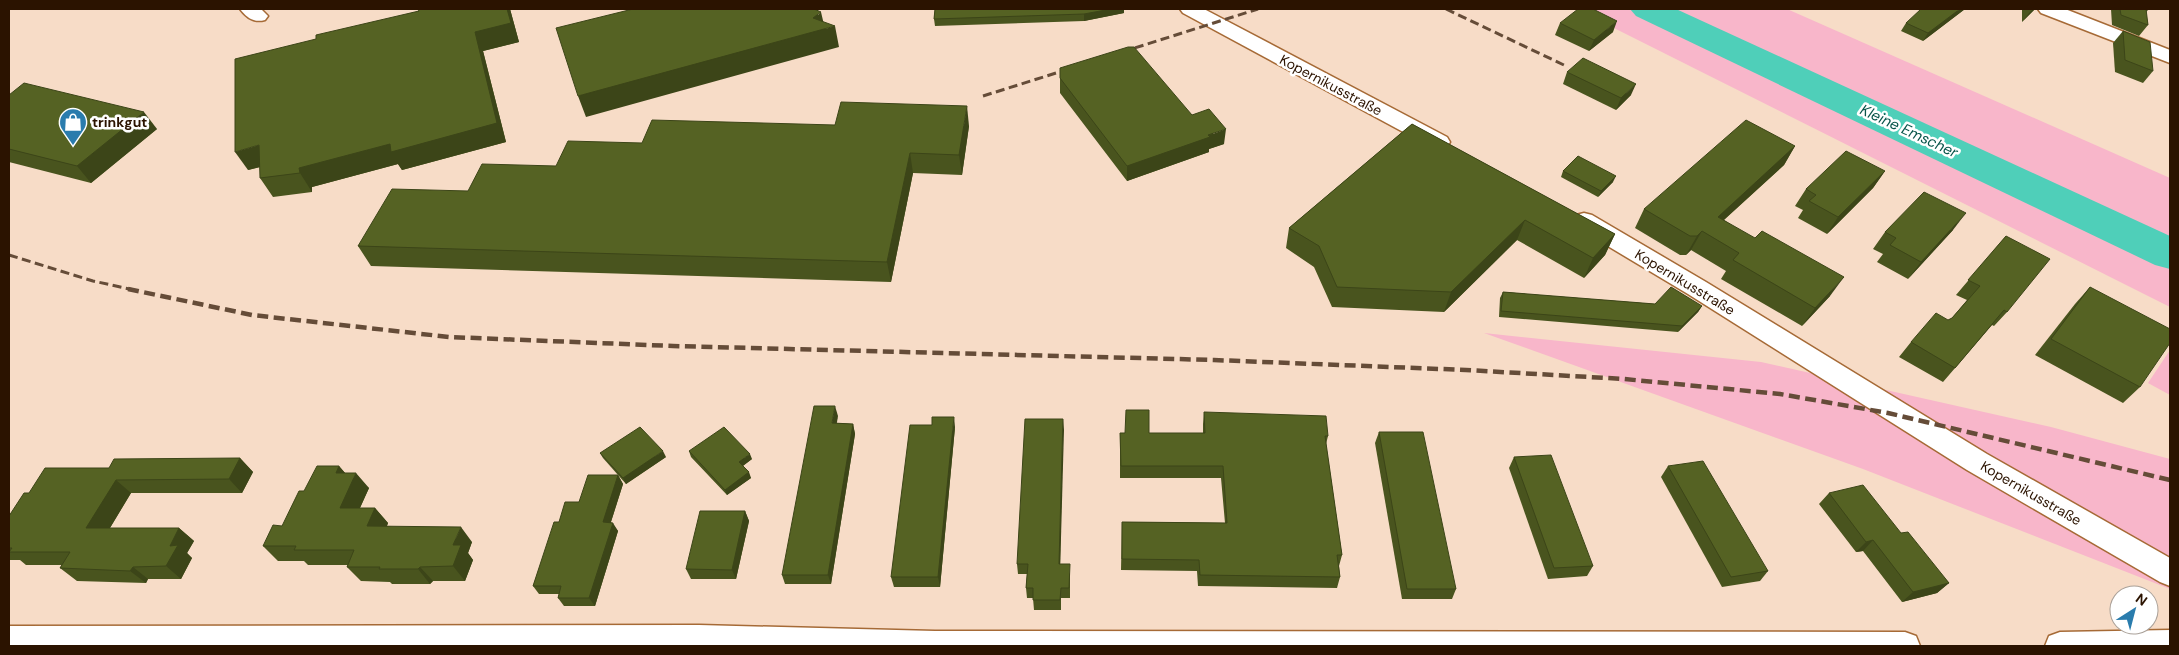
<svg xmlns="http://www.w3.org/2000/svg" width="2179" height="655" viewBox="0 0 2179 655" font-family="'DM Sans',sans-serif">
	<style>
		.green { fill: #f8b6ca }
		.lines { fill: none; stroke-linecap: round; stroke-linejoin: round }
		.river { fill: #4fcfb9; fill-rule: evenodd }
		.minor-casing { stroke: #a66a36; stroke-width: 3 }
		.minor { fill: #fff; fill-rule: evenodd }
		.rail-far1 { stroke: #654c38; stroke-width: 3; stroke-dasharray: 9 4.5; stroke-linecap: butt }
		.rail { stroke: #654c38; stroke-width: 4.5; stroke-dasharray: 11 5.5; stroke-linecap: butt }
		.wall { fill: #49541e }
		.shaded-wall { fill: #3c4518 }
		.building { fill: #556223; stroke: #3c4518 }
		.labels { text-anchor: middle; stroke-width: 5; stroke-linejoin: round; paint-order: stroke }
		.street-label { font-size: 14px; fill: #2b1300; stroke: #fff }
		.poi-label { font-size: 14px; font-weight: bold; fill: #2b1300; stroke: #fff; text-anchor: start }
		.water-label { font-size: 15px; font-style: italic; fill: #08554a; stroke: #fff }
	</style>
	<rect width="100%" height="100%" fill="#f7dcc7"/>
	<g class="green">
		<polygon points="1576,9 1787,9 2170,178 2170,307"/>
		<polygon points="1484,333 1761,362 2051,427 2170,459 2170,589 1863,469"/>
		<polygon points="2170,350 2170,395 2148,383"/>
	</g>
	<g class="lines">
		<polygon class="river" points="1630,9 1676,9 2170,236 2170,269 2155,265 1636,16"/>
		<g class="minor-casing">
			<g id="minor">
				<path d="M240,9H261L268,16L265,20C254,23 247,18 240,9Z"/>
				<polygon points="1180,9 1204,9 1447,137 1450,142 1447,147 1439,149 1431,147 1183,13"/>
				<polygon points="2038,9 2065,9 2170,50 2170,63 2041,13"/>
				<polygon points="1584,213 1592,215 1706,282 1987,454 2170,558 2170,586 2160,582 1967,470 1688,294 1576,227 1572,221 1576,215"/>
				<polygon points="699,625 935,631 1905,632 1916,636 1920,646 9,646 9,626"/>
				<polygon points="2170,630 2170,646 2045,646 2049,636 2060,632"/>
			</g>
		</g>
		<use href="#minor" class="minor"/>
		<g class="rail-far1">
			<polyline points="1446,9 1566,66"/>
			<polyline points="1122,52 1258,9"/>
			<polyline points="983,96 1072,68"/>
			<polyline points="9,255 93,281 134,290"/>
		</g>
		<polyline class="rail" points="128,289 252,315 449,337 673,346 1214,360 1466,370 1624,379 1780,394 1888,413 2170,480"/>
	</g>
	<g class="wall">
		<polygon points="418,9 510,9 519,42 483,51 506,142 402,170 398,164 312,187 312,192 273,197 260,178 260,167 248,170 316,39 419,11"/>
		<polygon points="935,9 1124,9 1124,13 1084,21 935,26 934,19"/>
		<polygon points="1965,9 1923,41 1901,31 1906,23"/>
		<polygon points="2022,9 2035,9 2022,22"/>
		<polygon points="2111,9 2149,9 2146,12 2148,25 2139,36 2112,25"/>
		<polygon points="1560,23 1613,32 1589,51 1555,35"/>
		<polygon points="2123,31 2153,71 2143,83 2115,72 2113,43"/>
		<polygon points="1060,68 1192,115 1224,144 1209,149 1209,152 1127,181 1060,93"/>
		<polygon points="1567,72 1631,95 1616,110 1563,84"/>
		<polygon points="9,95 157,129 91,183 9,162"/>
		<polygon points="1412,124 1615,234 1605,255 1584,278 1517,240 1444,312 1332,307 1314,267 1286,248 1289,228"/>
		<polygon points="969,126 962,175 913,173 891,282 371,266 358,246 468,191 642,143"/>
		<polygon points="1795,146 1784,165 1724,220 1830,296 1802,326 1721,279 1726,271 1691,250 1686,255 1680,255 1635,228 1644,209"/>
		<polygon points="1563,171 1613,182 1598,197 1561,177"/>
		<polygon points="1885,171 1873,188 1827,234 1798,218 1803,210 1795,206 1806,189"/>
		<polygon points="1953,230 1908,279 1877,262 1883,254 1873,249 1885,232"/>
		<polygon points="2006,236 2007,312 1994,326 1992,325 1943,382 1899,357 1911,342 1952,318 1967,300 1956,295"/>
		<polygon points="2090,287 2140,387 2123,403 2035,355 2075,304"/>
		<polygon points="1503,292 1655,304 1702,306 1698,312 1678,332 1499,317 1500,298"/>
		<polygon points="1204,412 1328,436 1326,444 1342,555 1339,566 1340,577 1337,588 1198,586 1197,571 1121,570 1122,522 1225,523 1221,478 1120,478 1120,433 1203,433 1203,424"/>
		<polygon points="838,416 836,423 853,424 855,434 831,584 785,584 782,575"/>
		<polygon points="1063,419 1060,564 1070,574 1070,598 1061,598 1061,610 1034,610 1033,598 1027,598 1026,588 1027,574 1018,574 1017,564"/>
		<polygon points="955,427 940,587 894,587 891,577"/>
		<polygon points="1379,432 1456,589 1452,599 1402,599 1375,443"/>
		<polygon points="689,451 752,459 743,466 751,478 727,495 691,457"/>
		<polygon points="600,453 666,457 626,484 603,458"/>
		<polygon points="1514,457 1593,566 1587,576 1548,579 1509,468"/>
		<polygon points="240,458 253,472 242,493 131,493 110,528 179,528 194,541 187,553 192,558 181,579 148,579 146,583 77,581 60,568 62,565 26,565 20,560 9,560 9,516 29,493 109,468"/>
		<polygon points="339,466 345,473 369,488 360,508 375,508 388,523 387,526 472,542 468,553 473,560 465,581 433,581 430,584 392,584 390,582 361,581 347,567 348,565 308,565 304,561 278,561 263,546"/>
		<polygon points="1668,466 1768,571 1760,581 1722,587 1661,477"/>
		<polygon points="618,475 623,484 611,522 618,531 595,606 564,606 558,598 559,594 539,594 533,586 559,522 579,502"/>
		<polygon points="1829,493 1901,533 1949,583 1937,593 1902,602 1863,551 1856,552 1819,504"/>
		<polygon points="745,511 749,521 736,579 691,579 686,569"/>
	</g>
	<g class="shaded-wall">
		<polygon points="507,9 510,9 519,42 483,51 506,142 402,170 398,164 312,187 312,192 300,173 299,168 390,144 475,32"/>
		<polygon points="803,9 816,9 818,15 821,12 825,29 835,26 839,47 586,117 578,96"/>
		<polygon points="1111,9 1124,9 1124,13 1084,21 1084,14"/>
		<polygon points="1960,9 1965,9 1923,41 1928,33"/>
		<polygon points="2033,9 2035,9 2022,22 2030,12"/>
		<polygon points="1617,21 1613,32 1589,51 1594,40"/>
		<polygon points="1636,84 1631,95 1616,110 1621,98"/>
		<polygon points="967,106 969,126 962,175 959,155"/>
		<polygon points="144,112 157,129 91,183 77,166"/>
		<polygon points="1226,129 1224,144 1209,149 1209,152 1127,181 1127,166"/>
		<polygon points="259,145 272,164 248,170 235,152"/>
		<polygon points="1795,146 1784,165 1707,235 1718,217"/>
		<polygon points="910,153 913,173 891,282 887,262"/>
		<polygon points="1885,171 1873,188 1827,234 1838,217"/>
		<polygon points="1616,176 1613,182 1598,197 1601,191"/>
		<polygon points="1966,213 1953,230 1908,279 1921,262"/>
		<polygon points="1525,220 1517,240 1444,312 1451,292"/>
		<polygon points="1702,231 1691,250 1686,255 1697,236"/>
		<polygon points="1615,234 1605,255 1584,278 1593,258"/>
		<polygon points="1844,277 1830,296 1802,326 1815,308"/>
		<polygon points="1702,306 1698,312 1678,332 1682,326"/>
		<polygon points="835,406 838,416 835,434 832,423"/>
		<polygon points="954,417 955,427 940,587 938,577"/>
		<polygon points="1063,419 1064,430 1060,574 1059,564"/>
		<polygon points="853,424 855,434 831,584 828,575"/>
		<polygon points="663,451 666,457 626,484 623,478"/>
		<polygon points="750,454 752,459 741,467 739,462"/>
		<polygon points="240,458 253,472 242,493 229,479"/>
		<polygon points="339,466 352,481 356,473 369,488 353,523 340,508 336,473"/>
		<polygon points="749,472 751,478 727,495 725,490"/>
		<polygon points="618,475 623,484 608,531 603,522"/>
		<polygon points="116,480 131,493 102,541 86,528"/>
		<polygon points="375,508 388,523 380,541 367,526"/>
		<polygon points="745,511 749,521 736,579 732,570"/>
		<polygon points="613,523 618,531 595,606 589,598"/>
		<polygon points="461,527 472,542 468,553 473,560 465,581 453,566 453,545"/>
		<polygon points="179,528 194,541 187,553 192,558 181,579 166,566 170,546"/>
		<polygon points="1873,540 1863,551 1856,552 1866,542"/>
		<polygon points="133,567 148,579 146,583 130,571"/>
		<polygon points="420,567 433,581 430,584 418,569"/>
		<polygon points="1949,583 1937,593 1902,602 1913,592"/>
	</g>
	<g class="building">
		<polygon points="418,9 507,9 511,23 475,32 497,123 391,152 390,144 299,168 300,173 260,178 259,145 235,152 235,59 316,39 316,35 419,11"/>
		<polygon points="633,9 814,9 821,12 813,18 835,26 578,96 556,28"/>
		<polygon points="935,9 1111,9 1084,14 934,19"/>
		<polygon points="1578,9 1593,9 1617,21 1594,40 1560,23"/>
		<polygon points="1921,9 1960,9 1928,33 1906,23"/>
		<polygon points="2120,9 2146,9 2148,25 2121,15"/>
		<polygon points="2123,31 2150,42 2153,71 2125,60"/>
		<polygon points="1128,47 1134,47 1192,115 1209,109 1226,129 1208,135 1210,137 1127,166 1060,78 1060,68"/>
		<polygon points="1583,58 1636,84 1621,98 1567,72"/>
		<polygon points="24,83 144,112 77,166 9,149 9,95"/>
		<polygon points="841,102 967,106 959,155 910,153 887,262 358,246 392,189 468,191 482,164 556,166 568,141 642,143 652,120 835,125"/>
		<polygon points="1746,120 1795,146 1718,217 1755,238 1762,231 1844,277 1815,308 1733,260 1739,253 1702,231 1697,236 1690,236 1644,209"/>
		<polygon points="1412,124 1615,234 1593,258 1525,220 1451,292 1337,287 1319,246 1289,228"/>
		<polygon points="1846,151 1885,171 1838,217 1809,201 1816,195 1806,189"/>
		<polygon points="1578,156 1616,176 1601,191 1563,171"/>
		<polygon points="1924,192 1966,213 1921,262 1890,245 1896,238 1885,232"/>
		<polygon points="2006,236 2050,259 2007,312 2004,310 1955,368 1911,342 1936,313 1948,320 1952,318 1980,286 1968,280"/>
		<polygon points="1671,287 1702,306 1682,326 1501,311 1503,292 1655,304"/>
		<polygon points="2090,287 2170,329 2170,343 2140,387 2051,339"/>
		<polygon points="814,406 835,406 832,423 853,424 828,575 782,575"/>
		<polygon points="1126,410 1149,410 1149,433 1205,433 1204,412 1326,416 1328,436 1325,436 1342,555 1337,555 1340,577 1200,575 1199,560 1122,559 1122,522 1227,523 1223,466 1121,466 1120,433 1125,433"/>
		<polygon points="932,417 954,417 938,577 891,577 910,425 932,425"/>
		<polygon points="1025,419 1063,419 1059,564 1070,564 1069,588 1061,588 1060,600 1033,600 1033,588 1026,588 1028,564 1017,564"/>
		<polygon points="640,427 663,451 623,478 600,453"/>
		<polygon points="724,427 750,454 739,462 749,472 725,490 689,451"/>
		<polygon points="1379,432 1423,432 1456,589 1407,589"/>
		<polygon points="1551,455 1593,566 1554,568 1514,457"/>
		<polygon points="240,458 229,479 116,480 86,528 179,528 170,546 178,545 166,566 133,567 130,571 60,568 70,552 9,552 12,548 9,548 9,516 24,493 29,493 45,468 109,468 114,459"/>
		<polygon points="1703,461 1768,571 1731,577 1668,466"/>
		<polygon points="317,466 339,466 336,473 356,473 340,508 375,508 367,526 461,527 453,545 461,545 453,566 420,567 418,569 379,569 380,567 347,567 354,550 294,550 296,546 263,546 273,525 282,526 299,491 304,491"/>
		<polygon points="588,475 618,475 603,522 613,523 589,598 558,598 561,586 533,586 554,522 559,522 565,502 579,502"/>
		<polygon points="1863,485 1901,533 1908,532 1949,583 1913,592 1873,540 1866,542 1829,493"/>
		<polygon points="700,511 745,511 732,570 686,569"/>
	</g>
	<defs>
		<g id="shop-pin" transform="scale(1.4375)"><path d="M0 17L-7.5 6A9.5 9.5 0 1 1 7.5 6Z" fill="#2a7cad" stroke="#fff"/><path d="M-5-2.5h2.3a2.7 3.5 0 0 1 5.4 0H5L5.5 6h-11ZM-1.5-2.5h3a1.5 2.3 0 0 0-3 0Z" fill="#fff"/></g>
	</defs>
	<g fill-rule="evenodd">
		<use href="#shop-pin" x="73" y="122"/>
	</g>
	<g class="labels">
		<g class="street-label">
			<text transform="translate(1331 85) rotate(28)" y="5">Kopernikusstraße</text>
			<text transform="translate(1685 282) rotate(31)" y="5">Kopernikusstraße</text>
			<text transform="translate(2031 493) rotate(30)" y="5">Kopernikusstraße</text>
		</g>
		<g class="poi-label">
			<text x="92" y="127">trinkgut</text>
		</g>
		<g class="water-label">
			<text transform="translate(1909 131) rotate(25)" y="5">Kleine Emscher</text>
		</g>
	</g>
	<rect width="2179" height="655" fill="none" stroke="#2b1300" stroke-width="20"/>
	<g transform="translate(2134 610) rotate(36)"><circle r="24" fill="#ffffff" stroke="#aaa199"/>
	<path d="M0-4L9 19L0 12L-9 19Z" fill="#2a7cad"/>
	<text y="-8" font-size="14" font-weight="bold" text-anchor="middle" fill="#2b1300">N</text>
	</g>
</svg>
